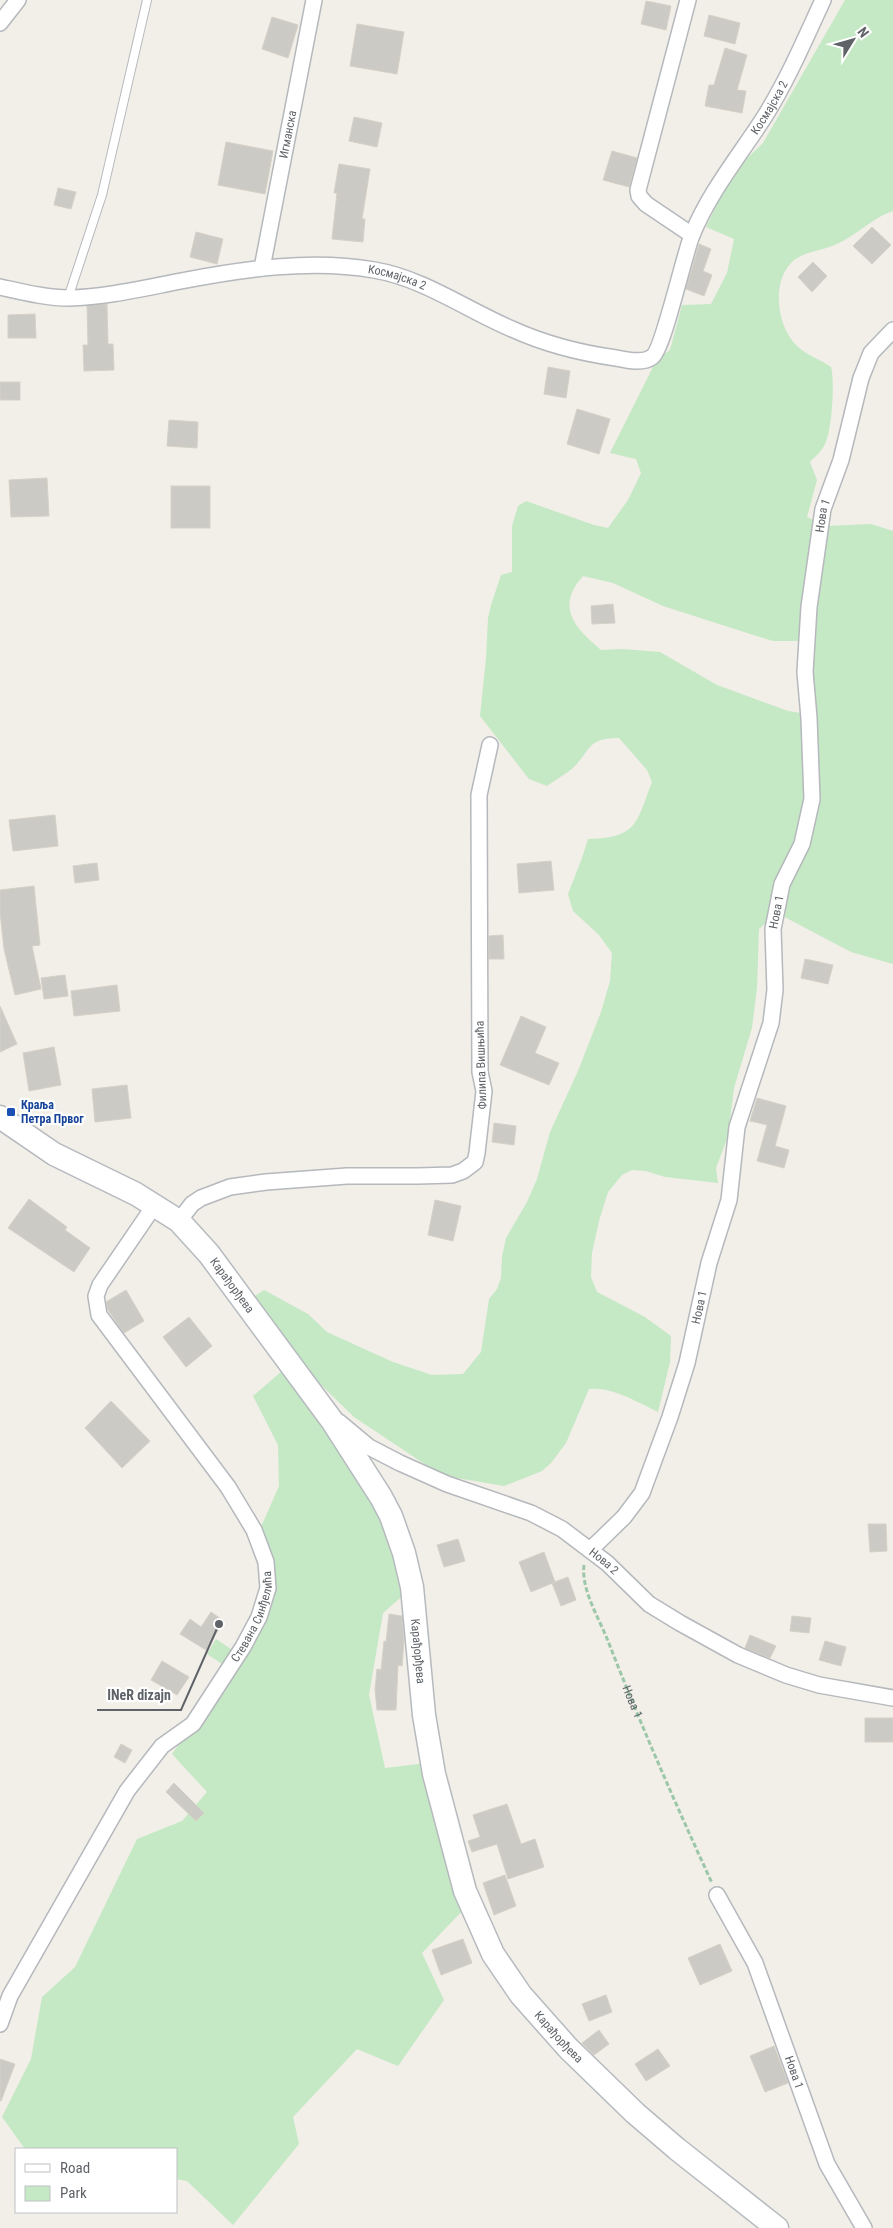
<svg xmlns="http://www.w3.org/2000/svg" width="893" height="2228" viewBox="0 0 893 2228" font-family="'Roboto Condensed',sans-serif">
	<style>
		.green { fill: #c5e8c5; fill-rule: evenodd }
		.building { fill: #cccac5; stroke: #d6d1c6 }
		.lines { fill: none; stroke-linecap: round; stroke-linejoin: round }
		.lane-casing { stroke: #b5b8bc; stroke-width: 10 }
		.street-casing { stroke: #b5b8bc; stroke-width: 18 }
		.secondary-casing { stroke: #b6babf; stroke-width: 25 }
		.path { stroke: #9cc7a9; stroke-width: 3; stroke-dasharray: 5 2.5; stroke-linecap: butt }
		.lane { stroke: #fff; stroke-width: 8 }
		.street { stroke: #fff; stroke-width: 15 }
		.secondary { stroke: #fff; stroke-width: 22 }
		.transit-dot { fill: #1a4fb4; stroke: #fff; stroke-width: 2 }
		.labels { text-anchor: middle; stroke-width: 4.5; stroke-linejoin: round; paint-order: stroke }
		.street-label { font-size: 12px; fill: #5f6368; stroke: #fff }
		.transit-label { font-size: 12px; font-weight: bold; fill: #164399; stroke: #fff; text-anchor: start }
		.leader { fill: none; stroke: #5f6368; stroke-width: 2 }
		.callout-dot { fill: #5f6368; stroke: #fff; stroke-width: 2 }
		.callout-label { font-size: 14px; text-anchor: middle; font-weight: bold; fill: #5f6368; stroke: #fff; stroke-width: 4.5; stroke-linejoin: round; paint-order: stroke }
	</style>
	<rect width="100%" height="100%" fill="#f1efe8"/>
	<g class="green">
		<path d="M845,0H893V211C872,218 857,235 837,244C823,251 802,251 791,263C771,284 777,328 798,347C807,355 821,360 831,367C835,381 832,431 825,444C822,451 815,457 810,462L817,480L807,517L826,526L871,524L893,531V964L851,952L777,913L759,929L757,988L752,1028L734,1088L728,1136L716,1168L718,1183L665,1177L646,1171L632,1170L622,1175L608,1192L599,1221L592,1253L591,1277L597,1292L645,1317L671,1336L670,1362L658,1412C637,1402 613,1387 589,1389L566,1443L551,1463L542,1471L504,1486L451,1477L429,1467L354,1417L317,1381L255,1296L264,1290L308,1314L327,1332L393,1362L432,1375L463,1374L481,1352L489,1299L497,1289L501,1278L502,1257L506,1238L527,1202L537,1179L550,1132L578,1071L601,1012L610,981L612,953L599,935L573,911L568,894L582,858L588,839C637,838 636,824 652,782L647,770L619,738C587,738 591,750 573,768C566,774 555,780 547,786L529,779L480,716L486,658L488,618L491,605L501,575L512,572V526L518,506L526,501L594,525L608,528L628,500L641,473L636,459L610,453L657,359L670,350L682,305L711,304L727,273L734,239L706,227L733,172L763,143ZM583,576L613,583L663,606L744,632L773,641H800L801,713L788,711L717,685L660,652L622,649L601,650C575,628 555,607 583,576Z"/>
		<polygon points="290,1364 373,1486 406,1593 383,1613 369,1695 385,1768 427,1763 466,1907 422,1953 444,2000 398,2066 357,2049 293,2117 299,2144 233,2225 187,2181 176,2179 176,2149 25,2149 2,2117 31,2059 42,1997 75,1967 137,1839 182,1821 207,1792 172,1754 180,1743 201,1727 267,1618 275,1584 272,1558 261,1527 279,1486 278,1445 253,1396"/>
		<polygon points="216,1639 234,1651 225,1666 207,1654"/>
	</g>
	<g class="building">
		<polygon points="646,1 671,6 666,30 641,24"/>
		<polygon points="709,15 740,23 735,44 704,36"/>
		<polygon points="272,17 298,25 288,58 262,49"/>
		<polygon points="357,24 404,32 397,74 350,66"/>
		<polygon points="725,48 747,55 737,90 746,91 742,113 705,106 709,85 714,85"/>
		<polygon points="354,117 382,123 377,147 349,141"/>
		<polygon points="226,142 273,151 265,194 218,185"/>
		<polygon points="612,151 637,158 629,187 603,180"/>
		<polygon points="339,164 370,169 362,219 365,219 363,242 332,239 337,193 334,193"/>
		<polygon points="58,188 76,192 71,209 54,205"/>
		<polygon points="872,227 891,245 872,264 853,246"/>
		<polygon points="196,232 223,239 217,264 190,257"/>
		<polygon points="699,244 711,249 703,271 712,275 704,296 686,289"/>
		<polygon points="813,262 827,276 812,292 798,277"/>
		<polygon points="107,304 108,344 113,344 114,370 84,371 83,345 88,345 87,306"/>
		<polygon points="35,314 36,338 8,338 8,315"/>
		<polygon points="548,367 570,371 566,398 544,394"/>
		<rect x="0" y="382" width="20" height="18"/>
		<polygon points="577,409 610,419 599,454 567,444"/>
		<polygon points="169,420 198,422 197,448 167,446"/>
		<polygon points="47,478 49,516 11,517 9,480"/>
		<rect x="171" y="486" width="39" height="42"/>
		<polygon points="613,604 615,623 592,624 591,606"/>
		<polygon points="55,815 58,846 13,851 9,820"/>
		<polygon points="551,861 554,890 519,893 517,864"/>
		<polygon points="97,863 99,880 75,883 73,866"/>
		<polygon points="34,886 40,945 32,946 41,989 15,995 4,949 0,912 0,890"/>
		<polygon points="503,935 504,959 489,959 489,936"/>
		<polygon points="805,959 833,965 828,984 801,978"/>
		<polygon points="65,975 68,996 44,999 41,978"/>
		<polygon points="117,985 120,1011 74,1016 71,991"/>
		<polygon points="0,1006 17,1044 0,1052"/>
		<polygon points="521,1016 546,1027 535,1053 559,1063 549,1085 500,1065"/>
		<polygon points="54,1047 61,1085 29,1091 23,1053"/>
		<polygon points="127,1085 131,1118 95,1122 92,1089"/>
		<polygon points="757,1098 786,1106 775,1146 789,1150 784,1168 757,1161 767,1125 750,1121"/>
		<polygon points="494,1123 516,1126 514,1145 492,1142"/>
		<polygon points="29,1199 67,1227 65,1230 90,1248 74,1272 8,1228"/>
		<polygon points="435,1200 461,1206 453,1241 428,1235"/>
		<polygon points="126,1290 144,1321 124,1333 108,1310 106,1302"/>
		<polygon points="189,1317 212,1346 186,1367 163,1337"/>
		<polygon points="111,1401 150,1441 122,1468 85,1428"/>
		<polygon points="868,1524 886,1524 887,1551 870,1552"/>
		<polygon points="458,1539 465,1561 444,1567 437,1545"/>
		<polygon points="544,1552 555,1582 531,1592 519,1562"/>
		<polygon points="568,1577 576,1600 561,1606 552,1583"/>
		<polygon points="211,1612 224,1621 206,1650 180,1634 190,1619 201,1627"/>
		<polygon points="389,1614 402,1616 404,1639 402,1666 398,1665 396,1710 377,1710 375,1689 377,1669 381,1670 384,1641 386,1642"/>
		<polygon points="792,1616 811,1618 809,1633 790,1631"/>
		<polygon points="750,1635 776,1646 770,1658 745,1648"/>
		<polygon points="825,1641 846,1647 841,1666 819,1660"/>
		<polygon points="162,1661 189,1677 177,1695 151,1680"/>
		<rect x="865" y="1718" width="28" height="24"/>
		<polygon points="121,1744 132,1750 125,1763 114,1757"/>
		<polygon points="174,1783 204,1813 196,1821 166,1792"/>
		<polygon points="507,1804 521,1844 535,1839 544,1867 508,1879 497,1844 472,1852 468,1841 480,1837 473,1815"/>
		<polygon points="505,1875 516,1906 494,1915 483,1883"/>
		<polygon points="463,1939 472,1963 441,1975 432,1950"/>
		<polygon points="720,1944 732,1971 700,1985 688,1958"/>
		<polygon points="606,1995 612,2012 589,2021 582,2004"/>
		<polygon points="599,2030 609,2044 594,2055 582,2043"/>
		<polygon points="774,2046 788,2083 765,2092 750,2056"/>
		<polygon points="658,2049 670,2066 646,2081 635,2064"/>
		<polygon points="0,2059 15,2064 1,2101 0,2101"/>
	</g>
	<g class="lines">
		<g class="lane-casing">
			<polyline id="lane" points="68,298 102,195 147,0"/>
		</g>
		<g class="street-casing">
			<g id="street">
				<polyline points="688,0 638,190 639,196 646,204 692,235"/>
				<polyline points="0,23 18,0"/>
				<path id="s2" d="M262,268L314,0"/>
				<path id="s3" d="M0,287C23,292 46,298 69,298C107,297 144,288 181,281C243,269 311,259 374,270C423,278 467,310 512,329C545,344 580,353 616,358C626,360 643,364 652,357C663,350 684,255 692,235C710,191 740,155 765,116C788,79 805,39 823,0"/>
				<polyline points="179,1221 192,1204 201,1198 230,1187 266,1182 347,1176 418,1176 452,1175 463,1171 475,1162 477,1153 484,1091 480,1072 479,795 490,745"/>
				<path id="s4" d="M339,1422L369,1447L400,1463L447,1484L531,1513L562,1529L607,1563L649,1604L680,1623L738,1655L786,1675L819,1685L893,1698"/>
				<path id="s5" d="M590,1550L624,1517L642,1493L670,1417L687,1363L709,1263L729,1200L737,1127L771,1023L775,990L773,929L782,884L802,844L812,799L809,718L805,672L809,607L823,509L841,460L861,378L871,353L893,330"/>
				<path id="s6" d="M717,1895L755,1963L827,2164L864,2228"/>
				<path id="s7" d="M0,2024L10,1996L127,1791L162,1746L193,1724L243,1647L259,1617L268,1588L266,1562L254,1530L228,1487L99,1315L96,1296L100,1285L154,1206"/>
			</g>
		</g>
		<g class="secondary-casing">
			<g id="secondary">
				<path id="s8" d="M0,1117L54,1154L136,1194L179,1221L209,1254L333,1422L381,1497L391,1516L404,1553L412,1587L424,1715L434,1774L465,1891L493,1954L521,1995L568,2048L635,2113L677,2149L777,2228"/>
			</g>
		</g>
		<path class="path" id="s1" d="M584,1565C581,1590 599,1618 608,1641C640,1723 675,1803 712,1883"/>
		<use href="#lane" class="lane"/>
		<use href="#street" class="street"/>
		<use href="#secondary" class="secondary"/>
	</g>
	<rect class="transit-dot" x="6" y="1107" width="10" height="10" rx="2.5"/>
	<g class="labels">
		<g class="street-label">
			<text dy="4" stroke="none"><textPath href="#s3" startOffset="952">Космајска 2</textPath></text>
			<text dy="4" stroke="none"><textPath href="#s2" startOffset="136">Игманска</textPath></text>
			<text dy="4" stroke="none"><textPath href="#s3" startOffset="402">Космајска 2</textPath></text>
			<text dy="4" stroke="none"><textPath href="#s5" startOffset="1082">Нова 1</textPath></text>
			<text dy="4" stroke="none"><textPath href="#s5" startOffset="678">Нова 1</textPath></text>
			<text transform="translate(481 1065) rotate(-92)" y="4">Филипа Вишњића</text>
			<text dy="4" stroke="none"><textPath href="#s8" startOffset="291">Карађорђева</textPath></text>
			<text dy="4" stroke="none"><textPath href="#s5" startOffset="272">Нова 1</textPath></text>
			<text dy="4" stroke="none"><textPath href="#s4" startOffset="302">Нова 2</textPath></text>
			<text dy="4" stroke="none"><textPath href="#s7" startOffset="485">Стевана Синђелића</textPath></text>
			<text dy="4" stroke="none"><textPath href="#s8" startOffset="710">Карађорђева</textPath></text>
			<text dy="4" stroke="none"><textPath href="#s1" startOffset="146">Нова 1</textPath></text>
			<text dy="4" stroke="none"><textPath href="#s8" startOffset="1130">Карађорђева</textPath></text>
			<text dy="4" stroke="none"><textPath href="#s6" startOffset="194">Нова 1</textPath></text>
		</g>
		<g class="transit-label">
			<text x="21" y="1109">Краља<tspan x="21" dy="14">Петра Првог</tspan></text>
		</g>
	</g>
	<path class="leader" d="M219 1624L181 1710H97"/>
	<circle class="callout-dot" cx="219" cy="1624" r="5"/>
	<g class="callout-label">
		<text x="139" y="1700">INeR dizajn</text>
	</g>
	<rect x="15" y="2148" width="162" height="65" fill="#ffffff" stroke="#bfc1c3"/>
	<rect x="25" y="2164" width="25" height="8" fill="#ffffff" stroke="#bfc1c3"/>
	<text x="60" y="2173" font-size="15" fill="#5f6368">Road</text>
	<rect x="25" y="2186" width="25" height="15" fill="#c5e8c5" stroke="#bfc1c3"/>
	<text x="60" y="2198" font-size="15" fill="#5f6368">Park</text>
	<g transform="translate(853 40) rotate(53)" stroke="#ffffff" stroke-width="4" paint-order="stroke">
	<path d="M0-4L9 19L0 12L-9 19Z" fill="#5f6368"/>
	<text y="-8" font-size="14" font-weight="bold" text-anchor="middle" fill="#5f6368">N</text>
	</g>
</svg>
